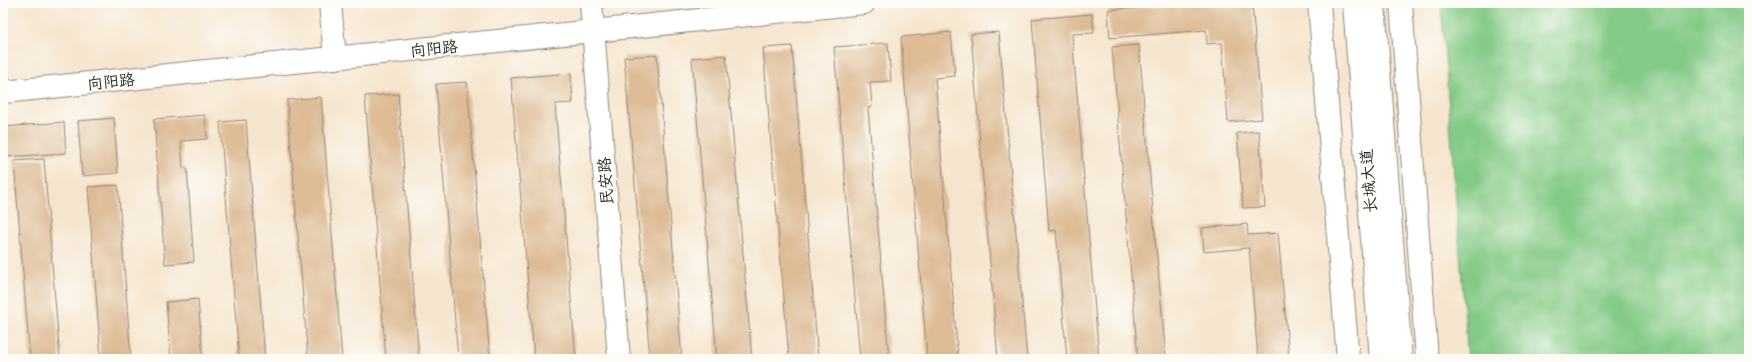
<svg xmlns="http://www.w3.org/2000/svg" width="1752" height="362" viewBox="0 0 1752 362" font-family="Mynerve,'LXGW WenKai TC',sans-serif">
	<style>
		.green { fill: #84ca86; stroke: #587a58 }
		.building { fill: #ddbc95 }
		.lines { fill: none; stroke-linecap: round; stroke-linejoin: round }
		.street-casing { stroke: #90887c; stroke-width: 24 }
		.secondary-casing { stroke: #90887c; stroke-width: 24 }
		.street { stroke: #fff; stroke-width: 22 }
		.secondary { stroke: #fff; stroke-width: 22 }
		.labels { text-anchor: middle; stroke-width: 4; stroke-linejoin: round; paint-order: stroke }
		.street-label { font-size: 16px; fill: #2b2b2b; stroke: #fdfcf7 }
	</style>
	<rect width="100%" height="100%" fill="#fdfcf7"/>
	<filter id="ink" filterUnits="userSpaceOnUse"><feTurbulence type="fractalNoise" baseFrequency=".025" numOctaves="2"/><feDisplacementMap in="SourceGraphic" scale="8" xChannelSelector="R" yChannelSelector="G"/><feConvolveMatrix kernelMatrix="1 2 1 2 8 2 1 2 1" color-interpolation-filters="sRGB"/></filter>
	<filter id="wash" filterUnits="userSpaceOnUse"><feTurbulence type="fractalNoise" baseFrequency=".012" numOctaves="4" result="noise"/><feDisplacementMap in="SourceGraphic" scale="16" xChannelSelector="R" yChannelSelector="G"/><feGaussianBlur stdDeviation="0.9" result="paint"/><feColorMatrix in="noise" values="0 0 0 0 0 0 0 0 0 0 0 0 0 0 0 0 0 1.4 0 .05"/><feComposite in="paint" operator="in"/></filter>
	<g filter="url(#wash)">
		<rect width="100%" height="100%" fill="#f6e5ce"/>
		<polygon class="green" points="1441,3 1749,3 1749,359 1468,359"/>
		<g id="blocks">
			<g class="building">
				<polygon points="1196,3 1252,3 1262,119 1228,122 1222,43 1207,44 1206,30 1110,38 1108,10"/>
				<polygon points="1092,14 1094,33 1072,34 1099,359 1067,359 1056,230 1049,231 1032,19"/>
				<polygon points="951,32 955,76 935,78 958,359 927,359 901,37"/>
				<polygon points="999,32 1013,199 1027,359 998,359 971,34"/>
				<polygon points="888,43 891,81 870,82 872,107 868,108 889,359 860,359 834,47"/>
				<polygon points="1139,45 1154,224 1166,359 1138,359 1112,47"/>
				<polygon points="792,46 809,248 818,359 789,359 763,48"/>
				<polygon points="657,55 682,359 650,359 624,57"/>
				<polygon points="726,55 752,359 717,359 692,58"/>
				<polygon points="571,73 573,103 555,104 576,359 534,359 511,78"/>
				<polygon points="467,82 490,359 458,359 436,84"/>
				<polygon points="398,94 419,359 386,359 365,96"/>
				<polygon points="321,97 342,359 308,359 287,100"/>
				<polygon points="205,115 207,139 181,141 183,168 187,168 194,262 165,264 154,119"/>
				<polygon points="114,118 118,173 82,176 78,121"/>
				<polygon points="246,120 265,359 239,359 220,122"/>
				<polygon points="64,122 66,153 5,157 3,127"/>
				<polygon points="1259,131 1265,207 1243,208 1237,133"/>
				<polygon points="44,159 53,275 60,359 30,359 14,161"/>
				<polygon points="118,185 131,359 101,359 88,187"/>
				<polygon points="1247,224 1248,235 1278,233 1289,359 1258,359 1249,248 1204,252 1202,228"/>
				<polygon points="198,299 203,359 171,359 166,302"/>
			</g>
		</g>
	</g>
	<g filter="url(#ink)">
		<use href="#blocks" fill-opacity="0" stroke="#90887c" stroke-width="1"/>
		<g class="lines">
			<g class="street-casing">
				<g id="street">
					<polyline points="330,3 335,58"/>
					<polyline points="1319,3 1348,359"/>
					<polyline points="1401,3 1427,359"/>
				</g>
			</g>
			<g class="secondary-casing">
				<g id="secondary">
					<polyline points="591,3 619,359"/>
					<polyline points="1354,3 1381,359"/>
					<polyline points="1374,3 1401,359"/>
					<polyline points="3,92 864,3"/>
				</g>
			</g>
			<use href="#street" class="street"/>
			<use href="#secondary" class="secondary"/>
		</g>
	</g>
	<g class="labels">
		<g class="street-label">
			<text transform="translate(434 48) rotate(-6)" y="6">向阳路</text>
			<text transform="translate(111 81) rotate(-6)" y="6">向阳路</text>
			<text transform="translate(605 181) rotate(-94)" y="6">民安路</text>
			<text transform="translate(1368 181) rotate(-94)" y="6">长城大道</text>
		</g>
	</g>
	<rect width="1752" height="362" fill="none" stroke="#fdfcf7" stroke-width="16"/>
</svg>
